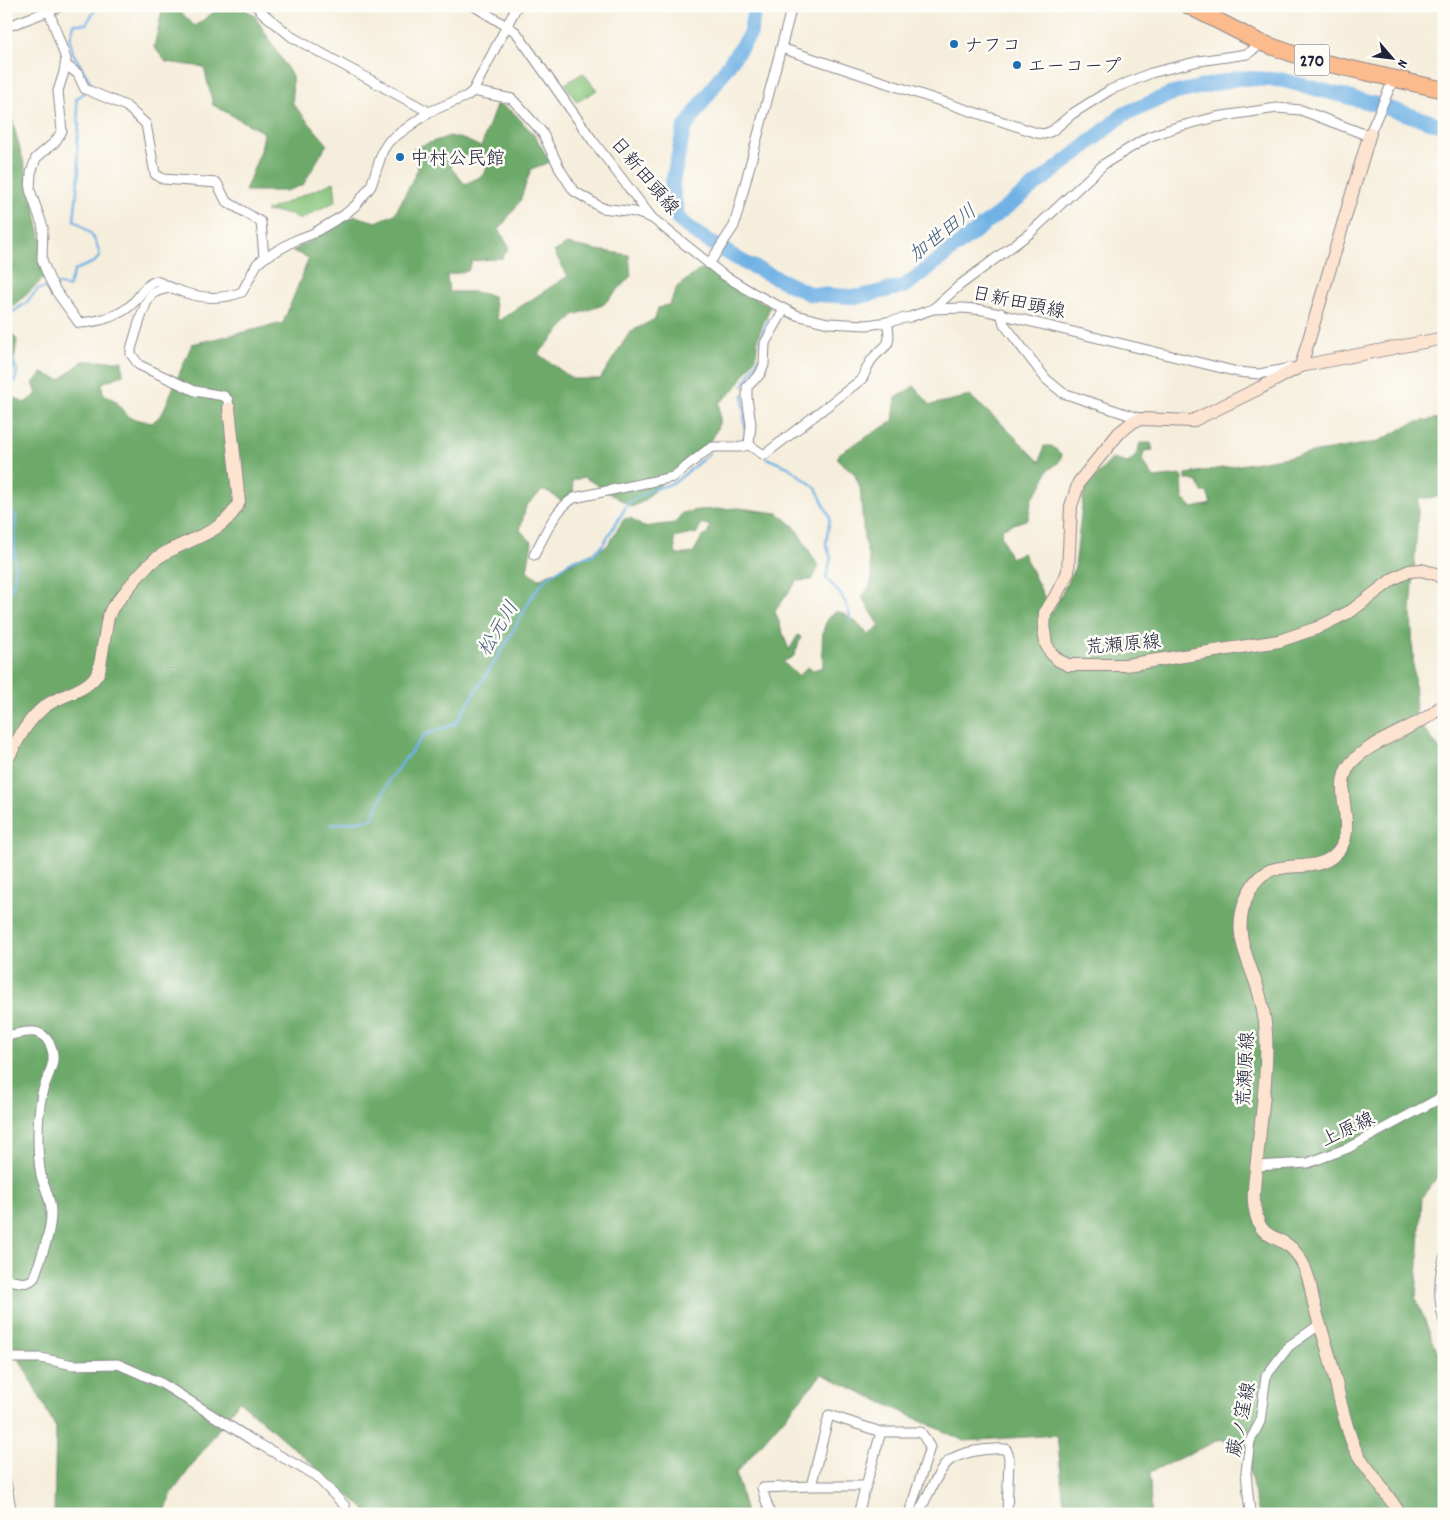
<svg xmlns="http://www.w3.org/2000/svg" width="1450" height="1520" viewBox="0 0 1450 1520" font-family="Dekko,'Klee One',sans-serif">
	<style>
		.green { fill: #87c47a; stroke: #54735a }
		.forest { fill: #6daa6a; stroke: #486652; fill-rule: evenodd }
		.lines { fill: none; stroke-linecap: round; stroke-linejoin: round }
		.stream { stroke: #71b2e5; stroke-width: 2.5 }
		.river { stroke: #71b2e5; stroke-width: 15 }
		.street-casing { stroke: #8c888c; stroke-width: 11 }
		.secondary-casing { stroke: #8c888c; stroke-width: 14 }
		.highway-casing { stroke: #8c888c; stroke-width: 18 }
		.street { stroke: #fff; stroke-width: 9 }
		.secondary { stroke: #fde4d1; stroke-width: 12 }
		.highway { stroke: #fbbb8d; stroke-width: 16 }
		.poi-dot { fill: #1f6fb2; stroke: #fdfcf7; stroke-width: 2 }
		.labels { text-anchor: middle; stroke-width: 5; stroke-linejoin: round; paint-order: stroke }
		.shield { fill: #fdfcf7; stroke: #646373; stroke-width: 1 }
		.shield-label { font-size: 18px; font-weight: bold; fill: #22223b }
		.poi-label { font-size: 19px; fill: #22223b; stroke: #fdfcf7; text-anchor: start }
		.street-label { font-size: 19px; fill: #22223b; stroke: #fdfcf7 }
		.water-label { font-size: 20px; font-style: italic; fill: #425c7f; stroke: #fdfcf7 }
	</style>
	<rect width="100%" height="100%" fill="#fdfcf7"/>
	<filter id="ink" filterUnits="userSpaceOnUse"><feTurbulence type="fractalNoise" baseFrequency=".02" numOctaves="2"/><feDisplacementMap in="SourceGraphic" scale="10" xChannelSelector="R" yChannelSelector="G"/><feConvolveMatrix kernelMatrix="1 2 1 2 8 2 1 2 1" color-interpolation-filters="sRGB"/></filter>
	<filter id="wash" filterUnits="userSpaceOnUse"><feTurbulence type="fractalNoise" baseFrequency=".0096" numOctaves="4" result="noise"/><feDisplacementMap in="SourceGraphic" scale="20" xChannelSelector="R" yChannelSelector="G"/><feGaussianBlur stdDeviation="1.12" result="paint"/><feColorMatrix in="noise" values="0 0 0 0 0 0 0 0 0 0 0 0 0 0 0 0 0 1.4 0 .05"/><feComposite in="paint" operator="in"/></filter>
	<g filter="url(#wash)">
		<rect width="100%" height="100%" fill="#f6eedc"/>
		<g class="green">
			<polygon points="583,73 597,90 577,102 565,84"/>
			<polygon points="334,182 336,201 299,220 292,214 266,211"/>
		</g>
		<g class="forest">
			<polygon points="163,6 174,6 195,26 222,6 240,6 254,15 292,76 293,104 327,144 303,185 286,191 245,191 261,150 264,133 213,105 204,67 166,62 154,47"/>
			<path d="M497,103L514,113L535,136L550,162L531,169L520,201L499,230L509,247L502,258L472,261L468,271L447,275L449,292H475L493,296L498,321L568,276L554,252L567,244L597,250L629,255L631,276L603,305L574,315L538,354L573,379H600L630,332L655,319L658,308L670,304L677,287L701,269H708L770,307L758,337L756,357L734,390L719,403L720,421L713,438L671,473L644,501L632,507L584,477L572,481L574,493L562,502L549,492L542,491L526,506L520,530L532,542L527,571L539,579L607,546L624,519L631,518L643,527L675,523L682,513L698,510L739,508L778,513L794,526L819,567L812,580L797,581L775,611L789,650L798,635L801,637L794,656L783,662L798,676L807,667L813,670L823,667C823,648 817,621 838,611L855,621L869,635L880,626L862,597L871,584L872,573L864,538L860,487L854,473L837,459L840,453L893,421L896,398L914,386L930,405L970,396L1004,426L1040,462L1044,446H1052L1062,455L1058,463L1047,471L1042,485L1032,498L1028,519L1003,528L1001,534L1010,558L1023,553L1052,613L1075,567L1084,489L1112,459L1128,463L1136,455L1140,443H1151L1153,450L1144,451L1142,460L1154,478L1182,475L1183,498L1193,508L1211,504L1207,492H1202L1198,482L1186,479V474L1377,442L1413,423L1444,417V496L1419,499L1411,612L1416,718L1444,755V1168L1422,1197L1416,1298L1444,1369V1514H1259L1245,1452L1221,1439L1150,1472L1151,1514H1065L1057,1435L964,1441L822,1374L736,1473L746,1514H370L239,1401L172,1493L164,1514H54L56,1428L6,1334V325L17,340L11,382L12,396L24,403L37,394L33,383L42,373L60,380L83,361H122L123,375L102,383L103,394L116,401L128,417L152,423L162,414L192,344L283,323L309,258L292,251L355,216L376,222L395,214L418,169L414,148L450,136L466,140L481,147ZM475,155L487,168L482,176L465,184L451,168L455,156ZM701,523L710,526L707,535L702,537L693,553L676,555L674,538L697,533Z"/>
			<polygon points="6,112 10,112 32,193 48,274 6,314"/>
		</g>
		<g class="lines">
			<g class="stream">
				<polyline points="90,84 91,83 73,53 70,40 74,24 86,24 94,12"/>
				<path d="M58,284L68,287L75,270L94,262L100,256C96,237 90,231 74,220L79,171L77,144L79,125L76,99L84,93"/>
				<polyline points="761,344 761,338 769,319"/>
				<polyline points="743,386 760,357"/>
				<polyline points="6,388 15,381 17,371 9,348 7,316 26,303 38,289 50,287"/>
				<polyline points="734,443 746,438 743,394"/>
				<path d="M766,458L788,467L816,488L830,517L826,544L831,558L826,578C838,591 850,603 850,621"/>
				<polyline points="6,500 16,518 14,582 6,601"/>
				<polyline points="330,825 372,819 390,778 424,735 455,724 504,647 534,593 547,578 573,560 592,555 602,546 629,502 651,490 674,483 709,454"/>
			</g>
			<polyline class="river" points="755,6 750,34 684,129 672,184 678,219 697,234 743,262 810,294 858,297 905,286 1074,155 1124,114 1171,94 1239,78 1282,80 1371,103 1444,126"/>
		</g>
	</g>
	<g filter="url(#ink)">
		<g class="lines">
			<g class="street-casing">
				<g id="street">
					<polyline points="256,6 265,15 292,37 429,112"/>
					<polyline points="474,6 516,32 593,141 652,218 722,274 753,293 796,315 828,323 847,324 867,325 887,322 910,317 933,309 963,308 983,310 1238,372 1259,374 1291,368"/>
					<path d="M49,11L66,59L64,72L58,91L62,131L55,142L36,158L31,173L30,190L43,227L42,260L49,278L56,291L79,323C96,322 118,317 131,305C140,297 144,285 156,281C163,283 168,287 175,289C196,298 219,301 242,292L257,264L264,258L296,240L312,234L344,215L356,205L371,186L383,150L389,141L429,112L467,96L473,91L517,6"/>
					<polyline points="6,27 62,6"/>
					<polyline points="781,48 1037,133 1044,134 1052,131 1072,114 1110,90 1151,73 1199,61 1247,54 1256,48 1259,42"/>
					<polyline points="66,65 78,74 85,89 126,106 146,124 155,174 163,179 217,183 226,201 261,222 264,258"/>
					<polyline points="473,91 512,99 542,132 561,171 574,191 602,208 635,212 652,218"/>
					<polyline points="1370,133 1394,78"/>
					<polyline points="709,264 734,226 792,6"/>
					<path d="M171,288C165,289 158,290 152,294C144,301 135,337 131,349V354L139,365L195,391L224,396L228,400L229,408"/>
					<polyline points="933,309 960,285 1030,233 1104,164 1148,137 1177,127 1216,117 1277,108 1301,110 1369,136"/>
					<polyline points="1001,313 1004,324 1046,379 1063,393 1141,419"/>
					<polyline points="749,445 751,424 747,398 747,387 760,374 764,365 765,343 784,310"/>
					<path d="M534,555C545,535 554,510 574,498L673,477L706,451L713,447H740L749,445L764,455L862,379C865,374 866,369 869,364C881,343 894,353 887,322"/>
					<path d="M6,1036C21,1034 37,1025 48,1041C62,1062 43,1079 41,1099C37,1121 37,1154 41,1175C44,1188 51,1198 51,1212C51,1235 41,1256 34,1278C25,1287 17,1280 6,1280"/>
					<polyline points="1256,1166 1308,1163 1348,1148 1444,1096"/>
					<path d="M1444,1258C1438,1280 1438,1299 1444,1321"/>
					<polyline points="6,1358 41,1358 73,1365 118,1364 161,1383 252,1440 316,1476 345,1506 345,1514"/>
					<polyline points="6,1482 12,1514"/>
					<polyline points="811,1486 865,1486"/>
					<polyline points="770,1514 762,1488 811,1486 829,1415 881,1432 921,1432 930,1447 909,1514"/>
					<polyline points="858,1514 881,1432"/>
					<path d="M918,1514C927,1498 934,1480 944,1466C955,1451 988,1448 1006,1449L1009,1457L1007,1514"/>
					<polyline points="1250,1514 1246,1472 1250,1441 1260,1422 1266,1376 1289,1346 1319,1325"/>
				</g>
			</g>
			<g class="secondary-casing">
				<g id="secondary">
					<polyline points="1444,338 1301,366 1260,388 1192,421 1141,419 1134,421 1119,433 1079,482 1071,506 1068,572 1055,597 1045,613 1044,630 1046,644 1051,653 1058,660 1068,665 1126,665 1279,641 1317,628 1351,611 1393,579 1409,571 1421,570 1436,574 1444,580"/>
					<polyline points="1301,366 1370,133"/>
					<path d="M6,762C17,741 27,719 47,705C65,693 89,691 99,671L108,617L112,608C125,593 137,575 152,562C179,539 224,537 239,502L229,408"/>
					<path d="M1400,1514C1391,1500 1381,1487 1372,1474C1366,1466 1359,1458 1355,1449C1342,1419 1338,1386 1329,1355C1325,1339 1319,1324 1315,1308C1312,1297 1311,1285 1307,1274C1304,1264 1297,1252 1289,1246C1276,1236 1262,1237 1257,1218C1251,1199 1255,1180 1257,1160C1261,1118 1268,1075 1266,1033C1265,1018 1262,1003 1258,989C1246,953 1230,929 1250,890C1268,853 1307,876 1332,857C1362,834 1333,797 1347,769C1358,747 1408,730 1429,716C1434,713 1439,708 1444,704"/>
				</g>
			</g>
			<g class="highway-casing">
				<polyline id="highway" points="1189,6 1259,42 1308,59 1444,90"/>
			</g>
			<use href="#street" class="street"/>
			<use href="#secondary" class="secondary"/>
			<use href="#highway" class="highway"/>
		</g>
	</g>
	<g class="poi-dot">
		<circle cx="954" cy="44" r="5"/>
		<circle cx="1017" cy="65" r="5"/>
		<circle cx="400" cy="157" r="5"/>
	</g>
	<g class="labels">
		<rect class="shield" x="1294.5" y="44.5" width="35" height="31" rx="4"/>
		<g class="shield-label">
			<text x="1312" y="66">270</text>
		</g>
		<g class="poi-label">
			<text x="964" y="51">ナフコ</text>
			<text x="1027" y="72">エーコープ</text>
			<text x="410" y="164">中村公民館</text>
		</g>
		<g class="street-label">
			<text transform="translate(646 175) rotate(50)" y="7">日新田頭線</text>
			<text transform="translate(1019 301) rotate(12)" y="7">日新田頭線</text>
			<text transform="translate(1123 643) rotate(-5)" y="7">荒瀬原線</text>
			<text transform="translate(1244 1069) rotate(-87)" y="7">荒瀬原線</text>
			<text transform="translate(1347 1128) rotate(-25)" y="7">上原線</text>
			<text transform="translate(1240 1419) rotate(-78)" y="7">蕨ノ窪線</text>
		</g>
		<g class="water-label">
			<text transform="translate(942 232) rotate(-38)" y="7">加世田川</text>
			<text transform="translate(497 628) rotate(-59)" y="7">松元川</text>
		</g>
	</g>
	<rect width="1450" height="1520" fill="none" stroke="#fdfcf7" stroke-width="25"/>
	<g transform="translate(1392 58) rotate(118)" stroke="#fdfcf7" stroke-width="4" paint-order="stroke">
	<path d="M0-4L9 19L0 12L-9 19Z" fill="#22223b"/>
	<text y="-8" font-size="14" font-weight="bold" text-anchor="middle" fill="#22223b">N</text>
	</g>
</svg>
